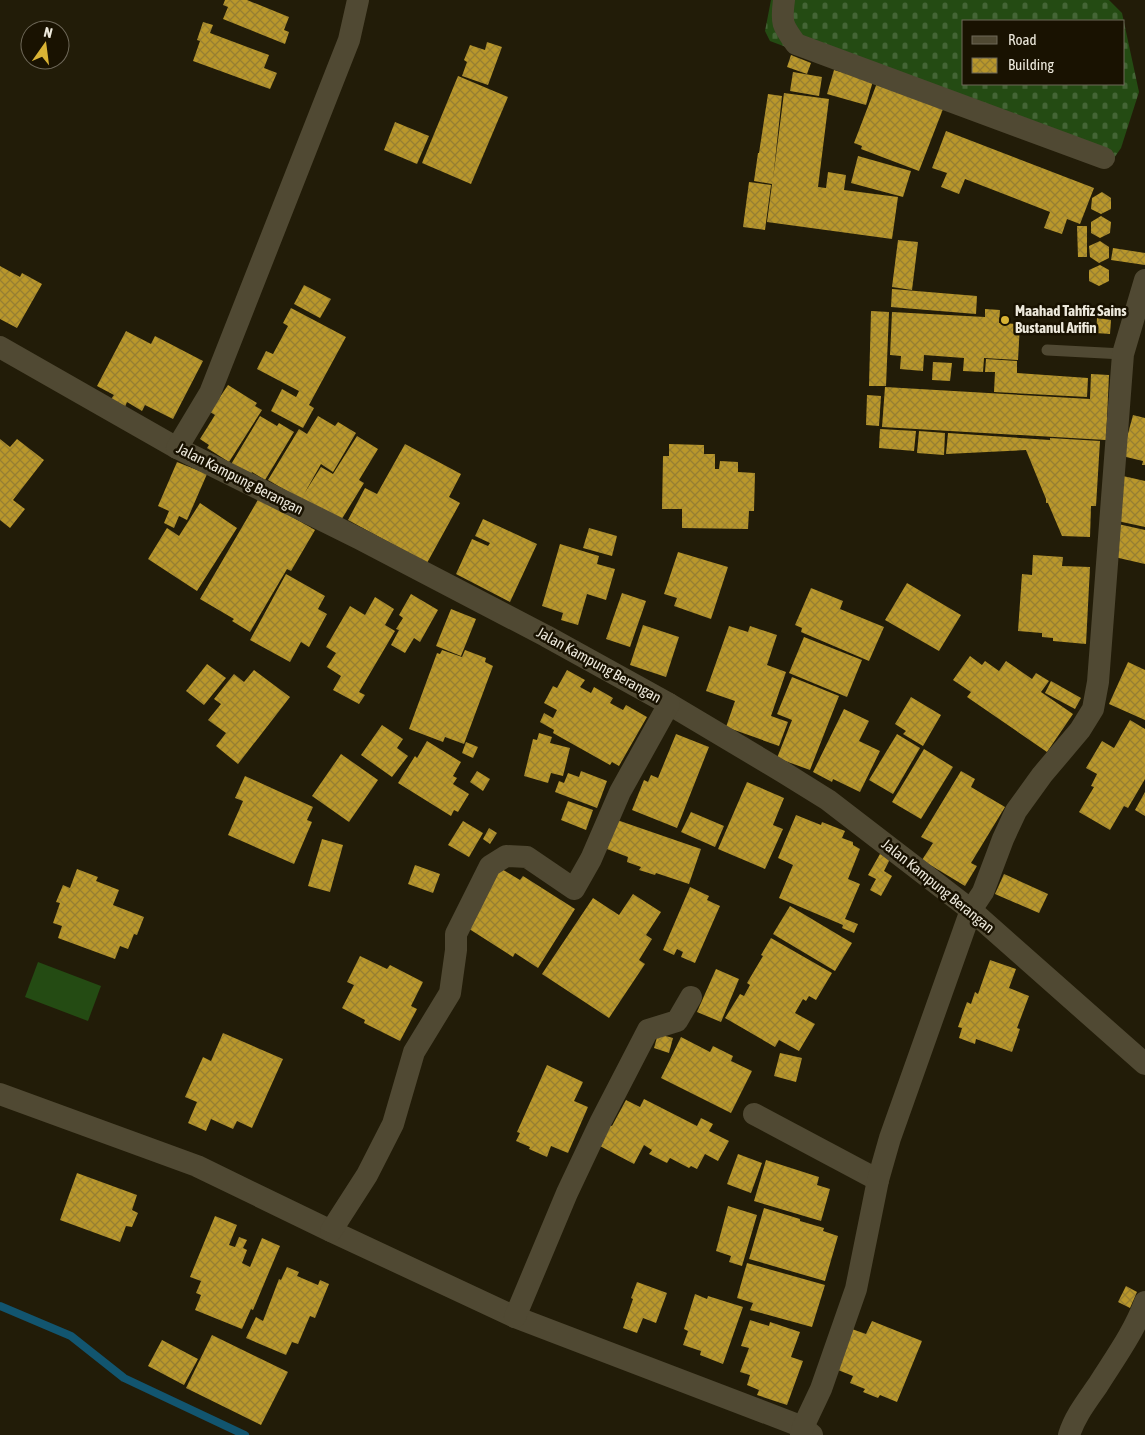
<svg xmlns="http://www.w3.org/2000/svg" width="1145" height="1435" viewBox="0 0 1145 1435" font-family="'Asap Condensed',sans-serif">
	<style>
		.cemetery { fill: url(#cemetery-stones); fill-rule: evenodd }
		.pitch { fill: #244b13 }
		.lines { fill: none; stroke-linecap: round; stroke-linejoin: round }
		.stream { stroke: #12556f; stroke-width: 8 }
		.building { fill: url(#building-cross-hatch) }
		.lane { stroke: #504933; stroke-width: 11 }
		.street { stroke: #504933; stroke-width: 22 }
		.poi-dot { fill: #d9b334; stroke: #191201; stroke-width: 2 }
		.labels { text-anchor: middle; stroke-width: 5; stroke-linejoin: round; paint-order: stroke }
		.poi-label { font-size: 15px; font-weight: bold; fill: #ede9dc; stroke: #191201; text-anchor: start }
		.street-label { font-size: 15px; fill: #ede9dc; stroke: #191201 }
	</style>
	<defs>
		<pattern id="cemetery-stones" width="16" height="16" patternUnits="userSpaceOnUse" patternTransform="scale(1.25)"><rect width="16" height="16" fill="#244b13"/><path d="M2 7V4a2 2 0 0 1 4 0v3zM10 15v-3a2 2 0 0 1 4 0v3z" fill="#446535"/></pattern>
		<pattern id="building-cross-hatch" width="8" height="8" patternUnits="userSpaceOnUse" patternTransform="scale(1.25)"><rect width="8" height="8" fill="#b9972b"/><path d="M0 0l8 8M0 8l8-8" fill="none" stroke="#977f32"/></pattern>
	</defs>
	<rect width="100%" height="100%" fill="#221c08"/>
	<path class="cemetery" d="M771,0H1109L1122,13L1139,92L1121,148L1107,168L770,41L765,31ZM964,21H1124V84H964Z"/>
	<polygon class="pitch" points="38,962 101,986 88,1021 25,997"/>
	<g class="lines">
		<polyline class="stream" points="0,1306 71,1336 124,1378 245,1435"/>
	</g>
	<g class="building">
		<polygon points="225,0 247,0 289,17 284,30 289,32 285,44 223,19 228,7 223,5"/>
		<polygon points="203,22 213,25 210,33 269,55 264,68 277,73 270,89 193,61 200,41 197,40"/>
		<polygon points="487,42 502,47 488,85 462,76 467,62 464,60 470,45 485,50"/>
		<polygon points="791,55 811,63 807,74 787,67"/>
		<polygon points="834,70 873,81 866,105 827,94"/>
		<polygon points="793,72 822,77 819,96 790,91"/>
		<polygon points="458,76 508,97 471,184 422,163"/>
		<polygon points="877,83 943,109 919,171 861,149 862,146 854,143"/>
		<polygon points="784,93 829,99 818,187 826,188 828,172 846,175 844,190 898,197 892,239 767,222 772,184 754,181 758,153 759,153 768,94 782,96 773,179"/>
		<polygon points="395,122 429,136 417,164 384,150"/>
		<polygon points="946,131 1094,188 1080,224 1067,219 1062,234 1044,228 1050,212 965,179 959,194 941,187 947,173 932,168"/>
		<polygon points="858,156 911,171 903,197 851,183"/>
		<polygon points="749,182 771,185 765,230 743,227"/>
		<polygon points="1102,192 1111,198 1111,209 1101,214 1091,209 1092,198"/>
		<polygon points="1101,216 1111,222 1110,233 1100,238 1091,233 1091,222"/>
		<polygon points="1077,226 1087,226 1087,257 1078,257"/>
		<polygon points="898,240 918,242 912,290 892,287"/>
		<polygon points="1100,241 1109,247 1109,258 1099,263 1090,257 1089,246"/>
		<polygon points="1113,248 1145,253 1145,265 1111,260"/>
		<polygon points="1100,265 1109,270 1109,281 1099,286 1089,281 1089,270"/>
		<polygon points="0,266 20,277 22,273 42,284 17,328 0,319"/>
		<polygon points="304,285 331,299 320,318 294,304"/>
		<polygon points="892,289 977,296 976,314 891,307"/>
		<polygon points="291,308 346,337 309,405 314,408 303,428 271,411 282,389 296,397 299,391 257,369 266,351 273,354 288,326 283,323"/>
		<polygon points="985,309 1000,310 999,323 1020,324 1018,360 984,358 983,372 963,371 964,358 924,355 923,371 900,369 901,356 890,355 892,312 985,317"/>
		<polygon points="871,311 889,312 886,386 869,386"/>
		<polygon points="1097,318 1111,320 1110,334 1096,333"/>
		<polygon points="126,331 151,344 155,336 203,361 173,419 145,405 142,411 127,402 125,407 111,399 114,395 97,386"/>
		<polygon points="986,359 1017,361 1017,373 1088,378 1087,397 994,392 995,372 985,372"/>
		<polygon points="933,362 952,363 950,381 932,380"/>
		<polygon points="1091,374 1109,375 1106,440 882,427 885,387 1090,399"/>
		<polygon points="228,385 257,403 255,406 262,410 229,462 207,448 209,445 200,439 215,415 210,412"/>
		<polygon points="867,395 881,396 879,426 866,425"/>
		<polygon points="1133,415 1145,418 1145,465 1142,465 1143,461 1122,456"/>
		<polygon points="260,416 277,426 279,423 294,432 265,480 252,472 249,478 230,466"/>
		<polygon points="318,416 335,426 338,422 356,433 333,472 321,464 304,494 321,467 333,474 357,436 378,449 359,480 364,483 340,522 268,480 299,429 307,434"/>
		<polygon points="880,429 916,431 914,451 879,448"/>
		<polygon points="919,431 945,433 944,455 917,453"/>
		<polygon points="948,433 1050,440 1050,438 1100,441 1096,506 1091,506 1090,537 1062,536 1048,503 1046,503 1046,499 1026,450 946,454"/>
		<polygon points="0,439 10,447 17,439 44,460 13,500 25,509 10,528 0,520"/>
		<polygon points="405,444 461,474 449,497 460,503 427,563 348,520 365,488 377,494"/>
		<polygon points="669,444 704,445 704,454 715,454 715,469 719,469 720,461 738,462 738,472 755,473 754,511 749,511 748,529 682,528 682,509 662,509 663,456 669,456"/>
		<polygon points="177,462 207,474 187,520 179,516 174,528 164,523 169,511 158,506"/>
		<polygon points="1123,476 1145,481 1145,527 1113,520"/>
		<polygon points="259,498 315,530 291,571 287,569 250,632 232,621 234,619 200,599"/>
		<polygon points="200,503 237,528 197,591 148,559 167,528 179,536"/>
		<polygon points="483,519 537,544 510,602 456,574 472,539 488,546 490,543 475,536"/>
		<polygon points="1118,524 1145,530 1145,564 1110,556"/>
		<polygon points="589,528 617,536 612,556 583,548"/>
		<polygon points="560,544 599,556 597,564 615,569 606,600 587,594 578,625 561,620 563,613 542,606"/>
		<polygon points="678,552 728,567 711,619 674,606 677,598 664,594"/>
		<polygon points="1033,555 1063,557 1062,566 1090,567 1086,644 1053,641 1053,638 1042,637 1042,633 1018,631 1022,574 1032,575"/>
		<polygon points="286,574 325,596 318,609 327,614 309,647 301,642 290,662 250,640"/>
		<polygon points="907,583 961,615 939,651 885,620"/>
		<polygon points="811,588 843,601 840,609 884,627 869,661 801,632 802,628 795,625"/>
		<polygon points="622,593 646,601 630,647 606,639"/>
		<polygon points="411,594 438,610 420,642 414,638 405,653 391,645 399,630 396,629 403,618 399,615"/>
		<polygon points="375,597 394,609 385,625 395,631 359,692 365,695 359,704 333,690 341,676 327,667 336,653 326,647 350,606 365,615"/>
		<polygon points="451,609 476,619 461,656 436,646"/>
		<polygon points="643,625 679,637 666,677 630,665"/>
		<polygon points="729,626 748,632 750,626 777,635 767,665 786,672 771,716 788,722 779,746 726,727 735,701 706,691"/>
		<polygon points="804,637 862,660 847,697 789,673"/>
		<polygon points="442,650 462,657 465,650 486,658 485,662 493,666 464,744 445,737 443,742 409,729 437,653 440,654"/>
		<polygon points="970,656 982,665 985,661 999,671 1006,661 1032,679 1036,673 1049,681 1041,692 1073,714 1047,752 967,697 971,692 953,680"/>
		<polygon points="1128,662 1145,670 1145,720 1109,704"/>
		<polygon points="207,664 226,678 204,705 186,691"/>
		<polygon points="254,670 290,697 238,764 216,746 226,733 208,720 221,704 214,699 234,674 244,682"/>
		<polygon points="567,670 585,680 580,687 591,693 594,687 613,698 610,703 623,710 626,705 647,717 619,766 612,762 610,765 553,733 554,730 540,722 544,713 553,718 557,710 544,703 553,686 557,688"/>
		<polygon points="792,677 839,696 810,770 777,758 792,720 777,714"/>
		<polygon points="1051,681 1081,698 1075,709 1045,693"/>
		<polygon points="911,697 941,715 923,746 903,734 906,731 895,724"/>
		<polygon points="844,709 869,721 859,741 880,751 860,792 833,779 832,782 813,772"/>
		<polygon points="1130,720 1145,729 1145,779 1128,808 1124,806 1110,830 1079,812 1094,787 1091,786 1097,774 1086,768 1102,741 1114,748"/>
		<polygon points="382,725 403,739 397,748 408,756 392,777 361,755"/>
		<polygon points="539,733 552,737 550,743 570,748 563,776 551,773 548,783 524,776 533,739 537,740"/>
		<polygon points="676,734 709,747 677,828 632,810 644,780 648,782 651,775 658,778"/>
		<polygon points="897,734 920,748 893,794 869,780"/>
		<polygon points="427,741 461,762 453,776 457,778 453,784 469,794 458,812 454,810 451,816 398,783 415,756 417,758"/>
		<polygon points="466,742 478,747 473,758 462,753"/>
		<polygon points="924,749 953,767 921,819 892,802"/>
		<polygon points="341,754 378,780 349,822 312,796"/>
		<polygon points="477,771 490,779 483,791 470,782"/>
		<polygon points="581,771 607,781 597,808 555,792 559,781 564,783 568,773 579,777"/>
		<polygon points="961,771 975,779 971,787 1005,807 971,863 977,866 965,886 922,860 933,843 921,837"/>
		<polygon points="245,776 313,807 307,820 312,822 294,864 228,835 243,801 235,798"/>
		<polygon points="747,782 784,798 773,825 783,829 765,869 718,849"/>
		<polygon points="1145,792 1145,816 1135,810"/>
		<polygon points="568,801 593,810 586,830 561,820"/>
		<polygon points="691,812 724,826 715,847 681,832"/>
		<polygon points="796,815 821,825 822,822 845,831 842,838 853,842 853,845 860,849 848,879 860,884 845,919 858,924 854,933 842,928 843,925 779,898 793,865 778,858"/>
		<polygon points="617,820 701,849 689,884 656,873 655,875 639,870 641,867 627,862 628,857 607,849"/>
		<polygon points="463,821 483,833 469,857 448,845"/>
		<polygon points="489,828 497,833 490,844 483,839"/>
		<polygon points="322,839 343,845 330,892 308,886"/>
		<polygon points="880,854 890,859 884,871 892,876 881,896 870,890 876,879 868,875"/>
		<polygon points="415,865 440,874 433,893 408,884"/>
		<polygon points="500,868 520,880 523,876 575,909 538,968 515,953 513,957 463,925"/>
		<polygon points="77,869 98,877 96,881 119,890 113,905 144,917 137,935 134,934 128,949 120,946 115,959 58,938 62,926 53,923 60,903 56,902 63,885 70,888"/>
		<polygon points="1004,874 1048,894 1039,913 995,894"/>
		<polygon points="690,887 709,896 707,900 720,906 695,963 681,957 683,952 677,949 674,955 663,950"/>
		<polygon points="633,894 661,912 646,935 652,939 639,960 645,964 609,1018 542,974 593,898 619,915"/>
		<polygon points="790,906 852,943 835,971 773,934"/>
		<polygon points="771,938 832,973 816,1000 809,996 806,1001 803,999 795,1013 815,1024 799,1051 779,1040 775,1047 725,1018 740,994 744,996 750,985 747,983 763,956 761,955"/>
		<polygon points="360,956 387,969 390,965 423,982 411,1006 417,1009 400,1041 364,1023 365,1020 342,1008 354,985 347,982"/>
		<polygon points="990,960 1016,969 1009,988 1029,996 1017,1028 1020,1029 1012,1052 976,1039 975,1044 959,1038 962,1028 958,1027 967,1002 971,1004 975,992 978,994"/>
		<polygon points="716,969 739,979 721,1022 697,1012"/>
		<polygon points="223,1033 283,1059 252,1128 237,1121 233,1129 211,1119 206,1131 188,1123 197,1102 185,1097 203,1057 211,1061"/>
		<polygon points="658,1034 673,1038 669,1053 654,1048"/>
		<polygon points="681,1037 710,1052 713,1046 733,1056 731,1061 752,1071 731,1113 661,1078"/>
		<polygon points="780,1053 802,1058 796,1082 774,1076"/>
		<polygon points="547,1065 583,1082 574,1101 588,1107 568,1153 551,1146 547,1157 529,1149 530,1147 516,1141 520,1133 517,1132"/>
		<polygon points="644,1099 697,1126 701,1118 713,1124 709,1131 729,1141 718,1161 705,1154 697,1169 691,1166 689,1168 670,1158 667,1163 649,1154 652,1150 644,1145 634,1164 598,1145 609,1125 612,1126 626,1100 640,1107"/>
		<polygon points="738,1154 762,1163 751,1193 727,1184"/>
		<polygon points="766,1160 819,1177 817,1185 830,1189 821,1221 754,1201"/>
		<polygon points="77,1173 137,1195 132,1210 138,1213 132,1227 126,1226 120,1242 60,1220"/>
		<polygon points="728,1206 757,1215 742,1266 729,1262 731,1256 716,1251"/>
		<polygon points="764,1208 800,1219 800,1221 824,1228 823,1231 838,1236 825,1281 749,1259"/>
		<polygon points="215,1216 237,1225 229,1245 235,1247 239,1237 247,1240 243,1248 247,1250 242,1263 250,1267 262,1238 280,1246 253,1310 251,1309 242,1329 195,1310 201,1295 196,1293 201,1281 190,1277"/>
		<polygon points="747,1263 825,1285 812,1327 750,1310 753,1303 737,1298"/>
		<polygon points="287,1267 299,1272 297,1276 318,1285 320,1280 329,1284 315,1318 310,1316 298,1344 292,1342 286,1355 246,1338 256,1317 263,1321 279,1279 281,1280"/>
		<polygon points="637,1282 667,1293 656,1323 643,1318 637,1333 623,1328 633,1299 631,1298"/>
		<polygon points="1126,1286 1137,1292 1130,1308 1118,1302"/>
		<polygon points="695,1294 707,1299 708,1296 743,1307 723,1364 700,1355 701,1351 683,1345 688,1331 684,1329"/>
		<polygon points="750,1320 769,1326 770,1322 800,1332 791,1357 803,1361 787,1405 757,1395 759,1390 747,1385 750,1375 740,1372 749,1348 741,1346"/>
		<polygon points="872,1321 922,1341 897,1402 880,1395 878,1398 863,1392 865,1389 850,1383 853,1376 833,1368 849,1328 866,1334"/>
		<polygon points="212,1335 288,1372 261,1425 186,1388"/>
		<polygon points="162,1340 198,1359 184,1385 148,1366"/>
	</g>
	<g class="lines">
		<polyline class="lane" points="1047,350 1123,354"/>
		<g class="street">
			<path d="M784,0C781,23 782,25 796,44L1104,158"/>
			<polyline points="0,347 177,448 360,539 546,636 669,704 783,772 828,800 971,910 1145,1064"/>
			<polyline points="177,448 210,393 349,40 358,0"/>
			<polyline points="0,1094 197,1166 331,1231 515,1317 803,1427 812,1435"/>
			<polyline points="754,1114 878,1180"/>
			<polyline points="331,1231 367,1175 393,1124 414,1052 450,993 456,950 456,934 490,866 506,856 527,857 574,889 591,859 620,792 669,704"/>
			<polyline points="515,1317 567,1193 601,1121 648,1030 677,1021 691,997"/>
			<polyline points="801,1435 803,1427 821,1389 856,1289 878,1180 890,1138 971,910 983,892 1003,839 1016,811 1042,775 1080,730 1093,709 1098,682 1123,354 1145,280"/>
			<path d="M1069,1435C1075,1416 1087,1401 1098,1385C1115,1358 1134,1332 1145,1302"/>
		</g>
	</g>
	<circle class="poi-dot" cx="1005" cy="320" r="5"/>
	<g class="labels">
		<g class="poi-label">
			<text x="1015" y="316">Maahad Tahfiz Sains<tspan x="1015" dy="17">Bustanul Arifin</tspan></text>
		</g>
		<g class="street-label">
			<text transform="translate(240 479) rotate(27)" y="5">Jalan Kampung Berangan</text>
			<text transform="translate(599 665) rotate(29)" y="5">Jalan Kampung Berangan</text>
			<text transform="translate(938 886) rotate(39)" y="5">Jalan Kampung Berangan</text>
		</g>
	</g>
	<rect x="962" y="20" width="162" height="65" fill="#191201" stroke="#6e6859"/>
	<rect x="972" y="36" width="25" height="8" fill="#504933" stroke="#6e6859"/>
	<text x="1008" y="45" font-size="15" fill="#ede9dc">Road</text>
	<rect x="972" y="58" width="25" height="15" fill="url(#building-cross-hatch)" stroke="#6e6859"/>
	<text x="1008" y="70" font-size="15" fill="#ede9dc">Building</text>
	<g transform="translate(45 45) rotate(14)"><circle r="24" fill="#191201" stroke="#6e6859"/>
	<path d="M0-4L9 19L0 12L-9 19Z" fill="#d9b334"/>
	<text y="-8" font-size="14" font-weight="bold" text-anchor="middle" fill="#ede9dc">N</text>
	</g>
</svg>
